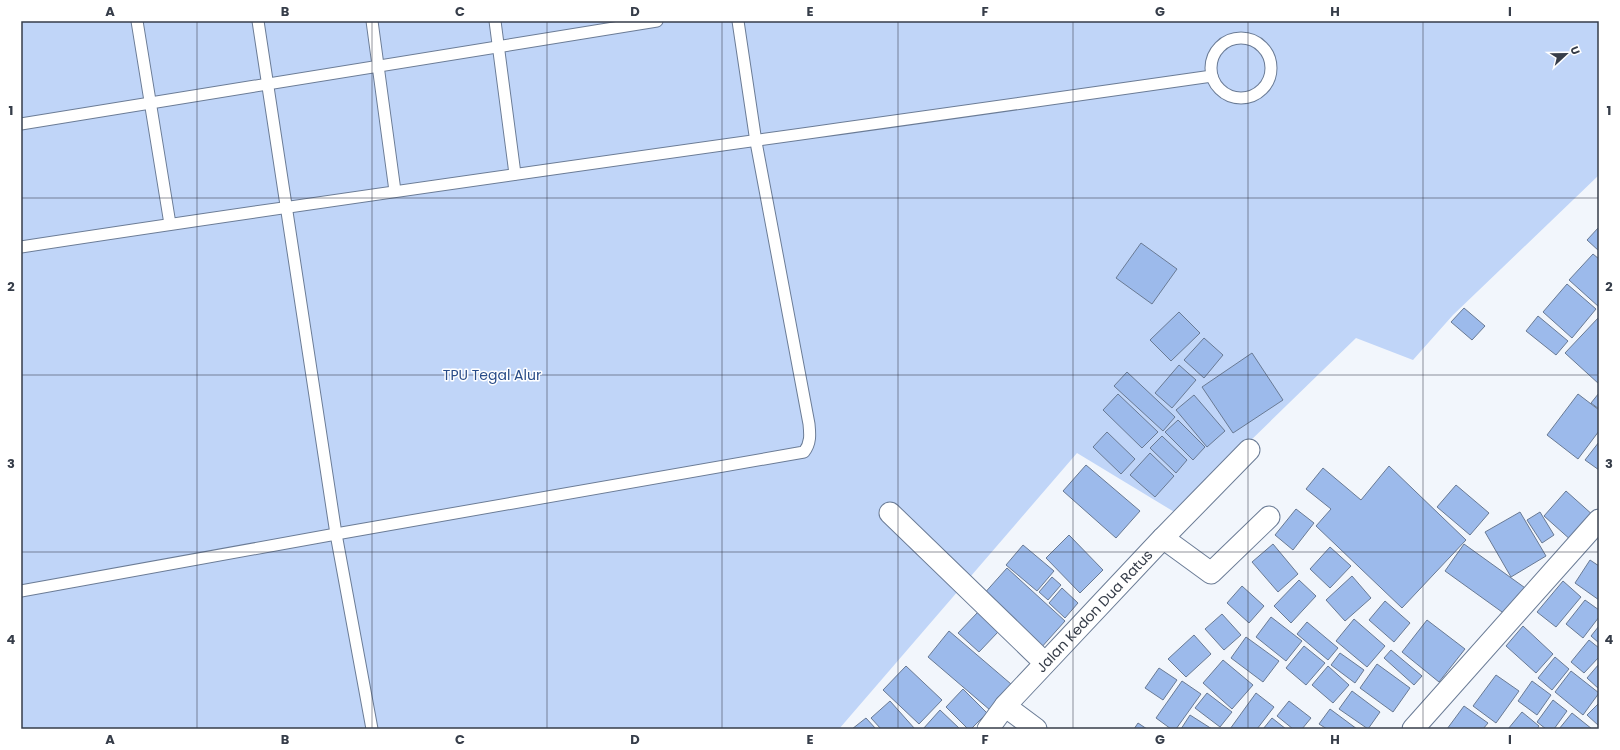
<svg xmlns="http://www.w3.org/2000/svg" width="1620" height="750" viewBox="0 0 1620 750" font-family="Poppins,sans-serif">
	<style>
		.green { fill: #c0d5f8 }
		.building { fill: #9cbaeb; stroke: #697a94 }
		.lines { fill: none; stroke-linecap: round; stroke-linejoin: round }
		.service-casing { stroke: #6b7c96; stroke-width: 13 }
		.minor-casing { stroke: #6b7c96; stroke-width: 23 }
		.service { stroke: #fff; stroke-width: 11 }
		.minor { stroke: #fff; stroke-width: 21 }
		.grid { fill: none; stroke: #363d49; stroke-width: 1; stroke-opacity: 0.55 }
		.labels { text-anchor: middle; stroke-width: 3; stroke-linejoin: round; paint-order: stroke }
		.park-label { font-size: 14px; fill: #294c88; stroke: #fff }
		.street-label { font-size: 14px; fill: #363d49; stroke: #fff }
		.neatline { fill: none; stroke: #363d49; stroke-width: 1.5 }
		.grid-label { font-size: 13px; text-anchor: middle; font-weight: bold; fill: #363d49 }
	</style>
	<rect width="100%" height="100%" fill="#f2f6fc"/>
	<polygon class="green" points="21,21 1599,21 1599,175 1453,315 1413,360 1356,338 1176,513 1077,453 839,729 21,729"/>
	<g class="building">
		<polygon points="1599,227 1599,251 1587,240"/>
		<polygon points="1141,243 1177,269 1152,304 1116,278"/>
		<polygon points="1593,254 1599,259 1599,307 1569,280"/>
		<polygon points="1567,284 1596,309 1572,338 1543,312"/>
		<polygon points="1464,308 1485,326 1472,340 1451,322"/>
		<polygon points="1179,312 1200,333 1171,361 1150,340"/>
		<polygon points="1538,316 1568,341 1556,355 1526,331"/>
		<polygon points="1599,317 1599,384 1565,353"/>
		<polygon points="1204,338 1223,355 1204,378 1184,360"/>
		<polygon points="1252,353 1283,400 1233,433 1202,387"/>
		<polygon points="1179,365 1196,380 1172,408 1155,393"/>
		<polygon points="1127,372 1175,417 1163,431 1114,386"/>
		<polygon points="1599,393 1599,409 1591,403"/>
		<polygon points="1118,394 1158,432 1142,448 1103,410"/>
		<polygon points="1578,394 1599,410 1599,431 1578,459 1547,435"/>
		<polygon points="1194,395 1225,431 1207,447 1176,410"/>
		<polygon points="1178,420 1205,447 1193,460 1165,432"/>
		<polygon points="1107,432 1135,459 1121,474 1093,447"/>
		<polygon points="1162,436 1187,460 1176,473 1150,448"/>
		<polygon points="1599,442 1599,470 1585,460"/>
		<polygon points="1150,453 1174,476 1155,497 1130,475"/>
		<polygon points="1086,465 1140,511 1116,538 1063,491"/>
		<polygon points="1389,466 1466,540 1402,608 1316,526 1331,509 1306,489 1323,468 1361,500"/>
		<polygon points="1456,485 1489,513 1470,535 1437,507"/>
		<polygon points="1566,491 1594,516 1572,541 1544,516"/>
		<polygon points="1296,509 1314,523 1293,550 1275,535"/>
		<polygon points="1520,512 1546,556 1511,577 1485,532"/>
		<polygon points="1540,512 1554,535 1542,543 1527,520"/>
		<polygon points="1069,535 1103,570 1080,593 1046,558"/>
		<polygon points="1273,544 1298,574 1278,592 1252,562"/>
		<polygon points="1464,544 1528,590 1509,617 1445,571"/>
		<polygon points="1023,545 1054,571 1037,591 1006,565"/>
		<polygon points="1330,547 1351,566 1330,588 1310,569"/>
		<polygon points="1590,560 1599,566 1599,600 1575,583"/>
		<polygon points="1007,568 1065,621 1040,649 982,596"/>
		<polygon points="1352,576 1371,598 1345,621 1326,600"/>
		<polygon points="1052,577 1061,585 1048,600 1039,592"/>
		<polygon points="1299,580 1316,596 1291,623 1274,606"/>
		<polygon points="1563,581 1581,597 1556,627 1537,612"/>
		<polygon points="1242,586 1264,606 1249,623 1227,603"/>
		<polygon points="1062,588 1078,603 1065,618 1049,603"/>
		<polygon points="1585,600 1599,610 1599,617 1583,638 1566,624"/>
		<polygon points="1385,601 1410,623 1394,642 1369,620"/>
		<polygon points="978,612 998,632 979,652 958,633"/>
		<polygon points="1222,614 1241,635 1224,650 1205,629"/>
		<polygon points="1271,617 1302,641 1286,661 1256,637"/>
		<polygon points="1354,619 1385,646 1367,667 1336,641"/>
		<polygon points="1427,620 1465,649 1439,682 1402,652"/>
		<polygon points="1307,622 1338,648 1328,660 1297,634"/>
		<polygon points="1523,626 1553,654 1536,673 1506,646"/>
		<polygon points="1599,626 1599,643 1591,636"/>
		<polygon points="949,631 1011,684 990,710 928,657"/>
		<polygon points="1194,635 1211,654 1186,677 1168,659"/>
		<polygon points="1246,637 1279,661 1263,682 1231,658"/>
		<polygon points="1589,640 1599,648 1599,657 1584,673 1571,662"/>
		<polygon points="1304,646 1325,663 1306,685 1286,668"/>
		<polygon points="1391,650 1422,676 1414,685 1384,658"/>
		<polygon points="1340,653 1364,670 1355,683 1331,665"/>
		<polygon points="1555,657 1569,669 1552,690 1538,678"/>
		<polygon points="1223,660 1253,685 1232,709 1203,683"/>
		<polygon points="1377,664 1410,688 1393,712 1360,688"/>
		<polygon points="1599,664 1599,689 1587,678"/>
		<polygon points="906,666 942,700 919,724 883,690"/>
		<polygon points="1328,666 1349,685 1333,703 1312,685"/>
		<polygon points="1159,668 1177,680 1163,700 1145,688"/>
		<polygon points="1571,671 1599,693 1583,715 1555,692"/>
		<polygon points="1496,675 1519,691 1496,723 1473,706"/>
		<polygon points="1182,681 1201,694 1176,729 1171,729 1156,718"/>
		<polygon points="1532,681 1551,695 1537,715 1518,701"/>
		<polygon points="963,689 987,713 971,729 968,729 946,707"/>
		<polygon points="1352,691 1380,712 1368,729 1339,709"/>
		<polygon points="1207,693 1232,712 1220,727 1195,708"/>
		<polygon points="1256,693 1274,707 1257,729 1230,729"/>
		<polygon points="1553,700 1567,711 1554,729 1546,729 1537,722"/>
		<polygon points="890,701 915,729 881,729 871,718"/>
		<polygon points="1289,701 1311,718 1302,729 1293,729 1277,716"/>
		<polygon points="1599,703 1599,726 1587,715"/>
		<polygon points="1464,706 1488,723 1483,729 1447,729"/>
		<polygon points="1330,709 1357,729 1327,729 1319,724"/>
		<polygon points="940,710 960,729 923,729"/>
		<polygon points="1522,712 1539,726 1537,729 1508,729"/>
		<polygon points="1572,713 1592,729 1559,729"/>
		<polygon points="1190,715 1212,729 1181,729"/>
		<polygon points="866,718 876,729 852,729"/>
		<polygon points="1272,718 1286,729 1263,729"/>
		<polygon points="1138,723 1147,729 1134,729"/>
	</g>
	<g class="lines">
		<g class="service-casing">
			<g id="service">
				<polyline points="137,21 170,224"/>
				<polyline points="258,21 336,534 372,729"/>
				<polyline points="372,21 395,191"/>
				<polyline points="495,21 515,174"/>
				<circle cx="1241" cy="68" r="30"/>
				<polyline points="21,124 657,21"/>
				<path d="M21,247C418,186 815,133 1212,76"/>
				<path d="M21,591L336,534L804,452C811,443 810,434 809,424L756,142L738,21"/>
			</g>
		</g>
		<g class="minor-casing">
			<g id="minor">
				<polyline points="890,513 1045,663"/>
				<polyline points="1163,538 1249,450"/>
				<polyline points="1005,706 1036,729"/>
				<path id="s1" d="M988,729L1005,706L1163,538L1211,573L1269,517"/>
				<polyline points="1413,729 1599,520"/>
			</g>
		</g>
		<use href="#service" class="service"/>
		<use href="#minor" class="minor"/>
	</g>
	<path class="grid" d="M197,21V729M372,21V729M547,21V729M722,21V729M898,21V729M1073,21V729M1248,21V729M1423,21V729M21,198H1599M21,375H1599M21,552H1599"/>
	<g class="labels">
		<g class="park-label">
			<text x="492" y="380">TPU Tegal Alur</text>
		</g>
		<g class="street-label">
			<text dy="5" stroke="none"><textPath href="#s1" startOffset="159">Jalan Kedon Dua Ratus</textPath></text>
		</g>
	</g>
	<rect width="1620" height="750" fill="none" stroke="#ffffff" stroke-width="44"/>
	<g transform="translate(1566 54) rotate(68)" stroke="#ffffff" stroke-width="3" paint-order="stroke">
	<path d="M0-3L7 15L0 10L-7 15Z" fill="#363d49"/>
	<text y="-6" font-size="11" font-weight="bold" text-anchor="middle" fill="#363d49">U</text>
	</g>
	<rect x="22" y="22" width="1576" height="706" class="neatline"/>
	<g class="grid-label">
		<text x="110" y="16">A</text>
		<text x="285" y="16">B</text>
		<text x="460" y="16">C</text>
		<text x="635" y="16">D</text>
		<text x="810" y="16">E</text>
		<text x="985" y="16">F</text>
		<text x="1160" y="16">G</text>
		<text x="1335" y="16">H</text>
		<text x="1510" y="16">I</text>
		<text x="11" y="115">1</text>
		<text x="1609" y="115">1</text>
		<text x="11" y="291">2</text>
		<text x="1609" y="291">2</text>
		<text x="11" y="468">3</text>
		<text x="1609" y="468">3</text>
		<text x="11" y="644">4</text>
		<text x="1609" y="644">4</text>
		<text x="110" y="744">A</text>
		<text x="285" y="744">B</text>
		<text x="460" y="744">C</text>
		<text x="635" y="744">D</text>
		<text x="810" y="744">E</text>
		<text x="985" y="744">F</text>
		<text x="1160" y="744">G</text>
		<text x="1335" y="744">H</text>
		<text x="1510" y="744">I</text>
	</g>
</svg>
